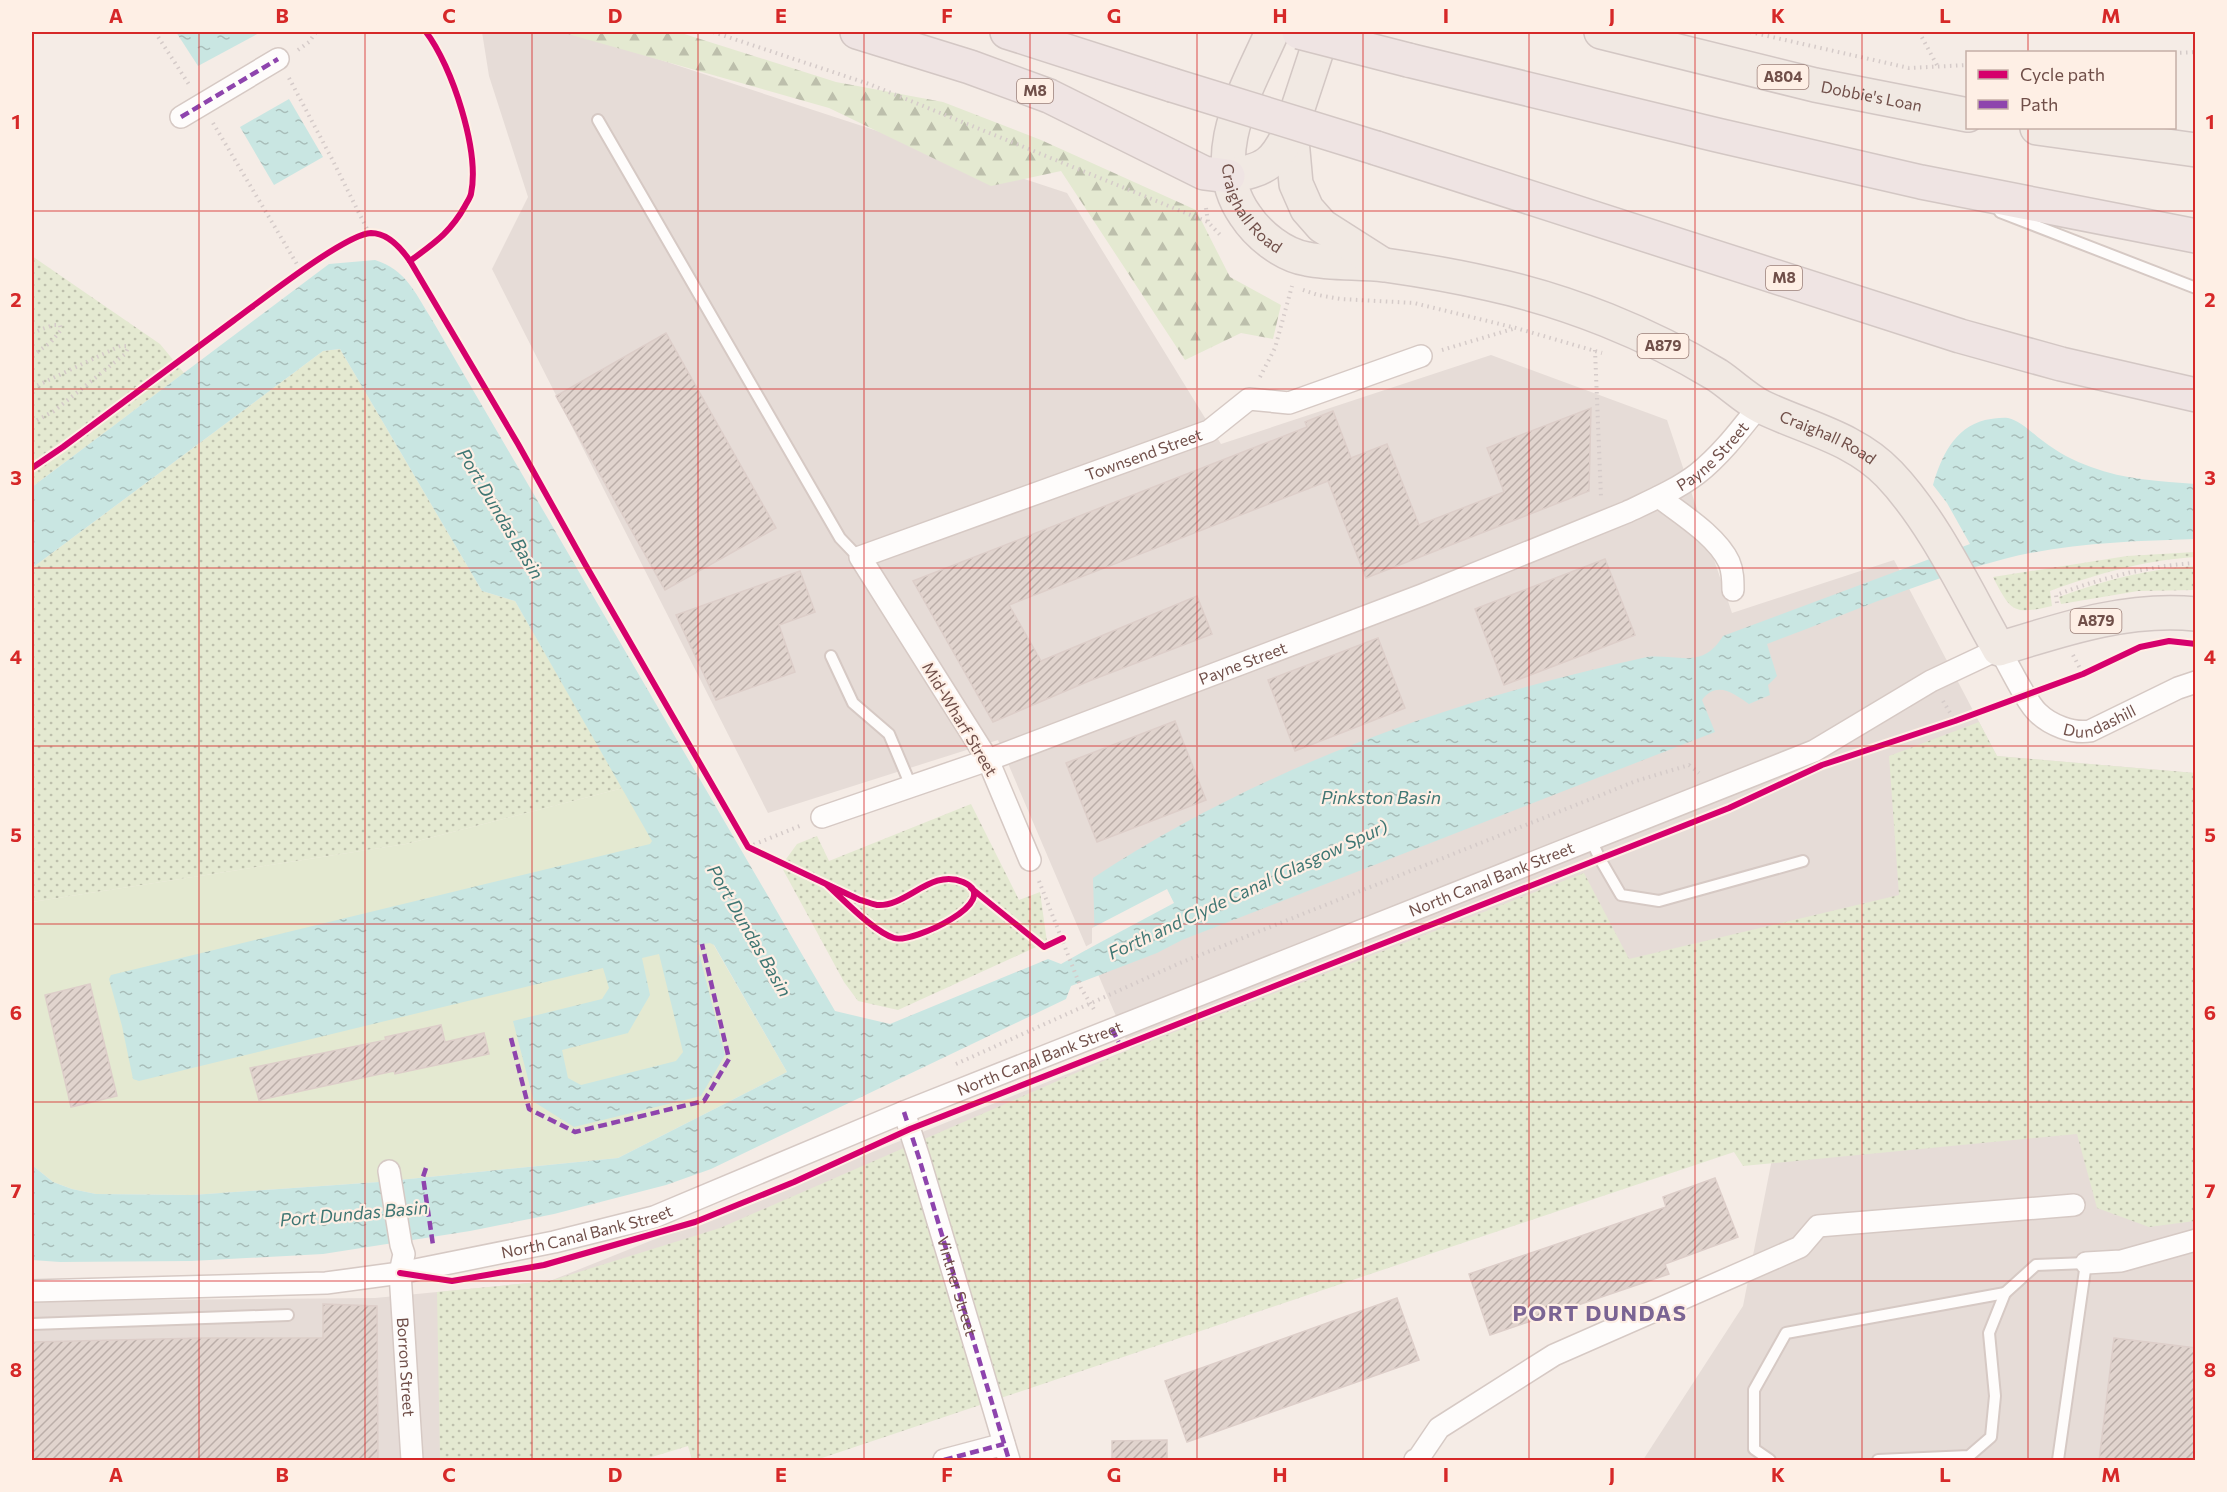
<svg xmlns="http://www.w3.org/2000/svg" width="2227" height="1492" viewBox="0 0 2227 1492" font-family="Commissioner,sans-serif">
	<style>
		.industrial { fill: #e6dcd7 }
		.grass { fill: url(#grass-dots) }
		.forest { fill: url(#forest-firs) }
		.garden { fill: #e4e9d1 }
		.water { fill: url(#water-ripples); fill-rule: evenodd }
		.pier { fill: #f5ece6 }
		.building { fill: url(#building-hatch); stroke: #ddcec9; stroke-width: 1.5 }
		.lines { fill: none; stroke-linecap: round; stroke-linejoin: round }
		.lane-casing { stroke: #d6c9c4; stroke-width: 14 }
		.street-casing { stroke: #d6c9c4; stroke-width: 24 }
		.primary-casing { stroke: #d3c7c4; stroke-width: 36 }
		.highway-casing { stroke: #d3c7c4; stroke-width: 36 }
		.path { stroke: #d5cbc9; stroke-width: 4; stroke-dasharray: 1.5 4.5; stroke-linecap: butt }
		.lane { stroke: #fefcfb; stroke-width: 10 }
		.street { stroke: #fefcfb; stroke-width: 21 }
		.primary { stroke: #f1e9e3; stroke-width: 33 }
		.highway { stroke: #efe4e3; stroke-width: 33 }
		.highway-bridge-casing { stroke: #d3c7c4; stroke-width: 36; stroke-linecap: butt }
		.highway-bridge { stroke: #efe4e3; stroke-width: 33 }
		.quiet { stroke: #8e44ad; stroke-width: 4.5; stroke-dasharray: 9 4.5; stroke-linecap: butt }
		.cycleway-casing { stroke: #feefe5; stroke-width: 10 }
		.cycleway { stroke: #d6006c; stroke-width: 6 }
		.grid { fill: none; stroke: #d62828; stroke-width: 1.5; stroke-opacity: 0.55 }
		.labels { text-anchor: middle; stroke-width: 4.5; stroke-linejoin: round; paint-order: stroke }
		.shield { fill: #feefe5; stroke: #9b7f78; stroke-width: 1.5 }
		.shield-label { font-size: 15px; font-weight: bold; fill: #704f49 }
		.street-label { font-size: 16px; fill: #704f49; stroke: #feefe5 }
		.water-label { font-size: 18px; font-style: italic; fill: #3e7673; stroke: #feefe5 }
		.district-label { font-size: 22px; font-weight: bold; letter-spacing: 1.5px; fill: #7a6493; stroke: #feefe5 }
		.neatline { fill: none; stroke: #d62828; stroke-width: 2 }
		.grid-label { font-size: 20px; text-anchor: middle; font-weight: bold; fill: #d62828 }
	</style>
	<defs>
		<pattern id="grass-dots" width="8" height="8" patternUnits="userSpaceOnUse" patternTransform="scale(1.5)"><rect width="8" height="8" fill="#e4e9d1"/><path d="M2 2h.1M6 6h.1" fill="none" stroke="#bdbfac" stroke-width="1.8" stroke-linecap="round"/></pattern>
		<pattern id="forest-firs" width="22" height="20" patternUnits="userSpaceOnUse" patternTransform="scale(1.5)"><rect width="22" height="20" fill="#e4e9d1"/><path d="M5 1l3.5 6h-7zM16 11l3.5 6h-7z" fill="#bdbfac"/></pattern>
		<pattern id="water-ripples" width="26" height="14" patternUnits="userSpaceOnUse" patternTransform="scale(1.5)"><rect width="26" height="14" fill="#c9e6e2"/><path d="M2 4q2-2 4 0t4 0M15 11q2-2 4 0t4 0" fill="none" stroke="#a8bdb9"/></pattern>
		<pattern id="building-hatch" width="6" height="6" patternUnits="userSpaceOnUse" patternTransform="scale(1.5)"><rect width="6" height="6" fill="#e1d4ce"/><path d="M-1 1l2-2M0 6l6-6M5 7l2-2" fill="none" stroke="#bbaea9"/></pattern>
	</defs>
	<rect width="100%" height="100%" fill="#f5ece6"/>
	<polygon class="industrial" points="482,32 575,32 1067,193 1221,444 1491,355 1667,420 1732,613 1894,560 1997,756 2195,773 2195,1460 1643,1460 1743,1306 1789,1073 572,1460 32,1460 32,1301 375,1298 550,1281 1130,1049 998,740 768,813 492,269 528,197 489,76"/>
	<g class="grass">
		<polygon points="32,256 160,344 184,373 32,487"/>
		<polygon points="340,349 482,591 515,601 623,788 406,844 32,902 32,568 323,351"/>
		<path d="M2195,552V557C2146,560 2096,574 2050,591L2052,606C2013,615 2011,612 1993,577L2127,556Z"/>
		<path d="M2195,566V590L2138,591L2061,604L2059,597C2104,580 2148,569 2195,566Z"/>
		<polygon points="1979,722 1997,756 2195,773 2195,1221 2149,1227 2097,1208 2077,1134 1743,1166 1734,1152 816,1460 692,1460 688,1446 642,1460 440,1460 437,1292 550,1281 720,1228 1131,1049 1584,873 1629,959 1899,895 1889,756"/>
		<polygon points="971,804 1019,900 1040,892 1047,942 898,1010 858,1001 844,982 781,866 797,844 817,836 829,861"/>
	</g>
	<polygon class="forest" points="561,32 678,32 836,82 943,102 1041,140 1196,210 1230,277 1281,305 1273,339 1241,333 1185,360 1061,171 991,186 829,108"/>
	<polygon class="garden" points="623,788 787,1072 618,1158 379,1182 193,1195 96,1194 72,1189 53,1182 32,1165 32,902 406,844"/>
	<g class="water">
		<polygon points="176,32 261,32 198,66"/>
		<polygon points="289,99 323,157 274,185 240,127"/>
		<path d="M375,260C406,270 414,291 431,318L835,1011L890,1024L1048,959L1061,964L1095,945L1093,878C1261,767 1451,700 1647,657C1679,654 1702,670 1723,636L1970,544L1947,503L1933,485C1941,457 1954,428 1985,420C1992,419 2001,417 2008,418C2021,421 2033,434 2043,441C2057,452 2074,461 2091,467C2125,480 2160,481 2196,484L2195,539C2132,541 2066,543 2004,559C1923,580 1845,615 1767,644L1777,676L1768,685L1770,695L1749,704C1734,694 1717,680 1702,700L1715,732L1182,940L1157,953L1071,986L1066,999L711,1169L666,1185L554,1214L470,1231L323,1254L191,1261L60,1262L32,1260V1165L53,1182L72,1189L96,1194L192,1195L379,1182L618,1158L787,1072L714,945L710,943L697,945L725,1055L701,1096L574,1127L534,1102L513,1021L602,999L609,988L603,968L139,1081L133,1079L122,1026L109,979L111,975L650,844L652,841L515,601L482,591L340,349L323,351L32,568V487L329,264ZM659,954L683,1052L676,1061L581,1085L568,1078L562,1050L628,1033L650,995L642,958Z"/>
	</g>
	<polygon class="pier" points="1167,889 1174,903 1086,950 1085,947 1092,943 1092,928"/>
	<g class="building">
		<polygon points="666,333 776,528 665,590 556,396"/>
		<polygon points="1591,408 1589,491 1366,578 1328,481 1009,605 1041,661 1197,596 1212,634 1089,681 993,722 913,581 1307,427 1305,422 1333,411 1351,458 1387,444 1419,525 1504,492 1487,448"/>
		<polygon points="1605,559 1635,635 1504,685 1475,609"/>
		<polygon points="800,571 815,612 779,625 795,672 716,700 676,615"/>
		<polygon points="1378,638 1405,708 1295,751 1268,680"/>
		<polygon points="1175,721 1206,800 1097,842 1066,763"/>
		<polygon points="90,984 117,1096 71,1107 45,995"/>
		<polygon points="441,1025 445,1042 484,1033 489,1054 395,1074 394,1071 259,1100 250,1068 386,1040 385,1037"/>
		<polygon points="1715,1178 1738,1237 1665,1264 1669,1274 1490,1335 1469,1274 1666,1207 1663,1197"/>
		<polygon points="1397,1298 1419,1360 1187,1442 1165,1381"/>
		<polygon points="323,1304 377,1306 378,1461 32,1461 32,1342 202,1338 323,1338"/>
		<polygon points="2114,1338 2196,1348 2196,1461 2099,1461"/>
		<polygon points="1167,1440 1167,1461 1112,1461 1112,1441"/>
	</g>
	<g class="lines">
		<g class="lane-casing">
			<g id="lane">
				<polyline points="598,120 840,538 862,561"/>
				<polyline points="2000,212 2196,288"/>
				<polyline points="831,656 853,703 889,734 911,786"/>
				<polyline points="1591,840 1600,859 1621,895 1659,901 1803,861"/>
				<polyline points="32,1324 288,1315"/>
				<polyline points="1770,1460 1754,1449 1754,1390 1786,1333 2005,1293"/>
				<polyline points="1878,1460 1969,1456 1991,1437 1995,1396 1989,1333 2005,1293 2036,1265 2086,1263 2058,1460"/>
			</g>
		</g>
		<g class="street-casing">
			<g id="street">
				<polyline points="181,117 278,59"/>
				<path d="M1659,497C1681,514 1717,536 1729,562C1733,571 1733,581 1733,590"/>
				<path id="s1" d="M822,817L988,760L1422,595L1627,512C1650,501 1676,490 1697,474C1721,455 1740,430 1759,406"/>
				<path id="s2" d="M1030,860L988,760L860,557L1209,431L1249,399L1289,403L1421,356"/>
				<path id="s3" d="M904,1112L919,1158L1009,1460"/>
				<path id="s4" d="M389,1171L401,1245L404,1254L400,1273L412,1460"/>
				<polyline points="2086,1263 2121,1261 2196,1240"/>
				<path id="s5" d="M32,1291L326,1283L400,1273L554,1242L654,1217L904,1112L1814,751L1931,681L1999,649C2009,665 2026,702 2038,713C2050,725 2073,734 2090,731L2178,688L2196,682"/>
				<polyline points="944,1460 1004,1444"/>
				<polyline points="1415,1460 1418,1459 1439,1428 1554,1355 1800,1247 1818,1226 2074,1205"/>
			</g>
		</g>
		<g class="primary-casing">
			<g id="primary">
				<path id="s6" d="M1272,32C1248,87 1204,157 1245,215C1258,235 1283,255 1307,259C1332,264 1359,262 1385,265C1420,270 1455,276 1490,284C1568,301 1648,333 1717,375C1732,385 1746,399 1762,407C1806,428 1855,438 1889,474C1934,521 1967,593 1999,649C2063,629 2128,607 2196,614"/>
				<polyline points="1323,32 1291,129 1296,184 1307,209 1322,226 1380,263"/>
				<path id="s7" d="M1601,32L1815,85L1968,115"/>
				<polyline points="2037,128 2196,150"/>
				<path d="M1228,176C1266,170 1275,164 1291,129"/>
			</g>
		</g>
		<g class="highway-casing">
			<g id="highway">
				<polyline points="857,32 970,67 1049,96 1204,173 1228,176"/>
				<polyline points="1007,32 1172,85"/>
				<polyline points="1408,60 1717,135 1921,182 2196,236"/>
				<polyline points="1376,148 1960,336 2061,364 2196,395"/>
			</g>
		</g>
		<g class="path">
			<polyline points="155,32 190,86"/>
			<polyline points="713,32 869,84 1208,222 1222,237"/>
			<polyline points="1750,32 1909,68 1968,65"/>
			<polyline points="1919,32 1938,67"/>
			<polyline points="298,50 309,42 316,32"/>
			<polyline points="2174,53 2196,52"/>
			<polyline points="289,78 332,159 369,233"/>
			<polyline points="213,123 301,271"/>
			<polyline points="1206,208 1208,222"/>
			<polyline points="1303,290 1318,295 1341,299 1414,303 1516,328 1602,353"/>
			<polyline points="32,333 53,325 60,325 61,330 51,342 32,356"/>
			<polyline points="1442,350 1516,328"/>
			<polyline points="1595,350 1601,497"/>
			<polyline points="1260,377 1275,348 1292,286"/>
			<polyline points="32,388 120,346 126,346 128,348 125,354 54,411 32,423"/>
			<path d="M2057,603L2056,595C2101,578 2147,566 2196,563"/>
			<polyline points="2073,655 2083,674"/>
			<polyline points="1943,701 1955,721"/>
			<polyline points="748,847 802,825"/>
			<polyline points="1039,881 1081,988 1095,1011"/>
			<polyline points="956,1064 1180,963 1636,781 1689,765 1699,773"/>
		</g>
		<use href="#lane" class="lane"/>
		<use href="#street" class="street"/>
		<use href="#primary" class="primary"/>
		<use href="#highway" class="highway"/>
		<g class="highway-bridge-casing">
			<g id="highway-bridge">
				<polyline points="1299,32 1408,60"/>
				<polyline points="1172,85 1376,148"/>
			</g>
		</g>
		<use href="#highway-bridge" class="highway-bridge"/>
		<g class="quiet">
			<polyline points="181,117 278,59"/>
			<polyline points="1112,1029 1121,1047"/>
			<polyline points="511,1038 529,1109 575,1132 704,1101 729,1059 702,944"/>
			<polyline points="904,1112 919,1158 1009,1460"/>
			<polyline points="426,1168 423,1177 433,1245"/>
			<polyline points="944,1460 1004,1444"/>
		</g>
		<g class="cycleway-casing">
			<g id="cycleway">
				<path d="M410,261C434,243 450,233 465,206C467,202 470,198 471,194C480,151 452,66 426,32"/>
				<path d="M32,468L63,447C120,405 176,363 233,321C258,303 345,234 371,233C388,233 401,248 410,261L518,444L585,564L748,847L860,900C865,901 872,904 877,905C907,907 931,868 963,882C1006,900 912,944 894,938C874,932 843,899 826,884"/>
				<polyline points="971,888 1044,947 1063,938"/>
				<polyline points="400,1273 452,1281 544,1265 695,1222 794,1182 910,1129 1729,808 1822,765 1955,721 2083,674 2140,647 2169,641 2196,644"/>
			</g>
		</g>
		<use href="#cycleway" class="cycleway"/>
	</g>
	<path class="grid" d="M199,32V1460M365,32V1460M532,32V1460M698,32V1460M864,32V1460M1030,32V1460M1197,32V1460M1363,32V1460M1529,32V1460M1695,32V1460M1862,32V1460M2028,32V52M2028,128V1460M32,211H2196M32,389H2196M32,568H2196M32,746H2196M32,924H2196M32,1102H2196M32,1281H2196"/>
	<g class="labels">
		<g class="shield">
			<rect x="1757.5" y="65" width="51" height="24" rx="4.5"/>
			<rect x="1017" y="79" width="36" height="24" rx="4.5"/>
			<rect x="1766" y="266" width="36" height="24" rx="4.5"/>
			<rect x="1637.5" y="334" width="51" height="24" rx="4.5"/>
			<rect x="2070.5" y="609" width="51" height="24" rx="4.5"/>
		</g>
		<g class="shield-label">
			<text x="1783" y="82">A804</text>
			<text x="1035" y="96">M8</text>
			<text x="1784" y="283">M8</text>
			<text x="1663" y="351">A879</text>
			<text x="2096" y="626">A879</text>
		</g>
		<g class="street-label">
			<text dy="6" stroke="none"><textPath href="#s7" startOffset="278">Dobbie's Loan</textPath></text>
			<text dy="6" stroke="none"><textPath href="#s6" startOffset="192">Craighall Road</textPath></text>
			<text dy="6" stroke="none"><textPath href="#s6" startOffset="831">Craighall Road</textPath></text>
			<text dy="6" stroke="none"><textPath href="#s1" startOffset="964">Payne Street</textPath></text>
			<text dy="6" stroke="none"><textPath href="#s2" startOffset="650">Townsend Street</textPath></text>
			<text dy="6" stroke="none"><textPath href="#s1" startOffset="448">Payne Street</textPath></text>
			<text dy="6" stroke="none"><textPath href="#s5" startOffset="2234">Dundashill</textPath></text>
			<text transform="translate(960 719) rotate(59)" y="6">Mid-Wharf Street</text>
			<text dy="6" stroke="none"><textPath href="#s5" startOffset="1532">North Canal Bank Street</textPath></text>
			<text dy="6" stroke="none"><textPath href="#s5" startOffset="1046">North Canal Bank Street</textPath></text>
			<text dy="6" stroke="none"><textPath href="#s5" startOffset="560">North Canal Bank Street</textPath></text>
			<text dy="6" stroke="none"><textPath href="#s3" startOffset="182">Vintner Street</textPath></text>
			<text dy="6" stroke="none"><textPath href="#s4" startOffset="198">Borron Street</textPath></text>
		</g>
		<g class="water-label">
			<text transform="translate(500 514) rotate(59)" y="6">Port Dundas Basin</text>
			<text x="1381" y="804">Pinkston Basin</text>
			<text transform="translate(1248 890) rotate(-25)" y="6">Forth and Clyde Canal (Glasgow Spur)</text>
			<text transform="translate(749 931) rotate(60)" y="6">Port Dundas Basin</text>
			<text transform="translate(354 1214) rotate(-5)" y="6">Port Dundas Basin</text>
		</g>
		<g class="district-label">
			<text x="1600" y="1321">PORT DUNDAS</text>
		</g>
	</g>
	<rect width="2227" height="1492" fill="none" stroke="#feefe5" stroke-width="66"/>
	<rect x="1966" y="51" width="210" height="78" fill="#feefe5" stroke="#c5afa7" stroke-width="1.5"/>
	<rect x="1978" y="70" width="30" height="9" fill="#d6006c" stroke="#c5afa7" stroke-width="1.5"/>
	<text x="2020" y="81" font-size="18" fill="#704f49">Cycle path</text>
	<rect x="1978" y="100" width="30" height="9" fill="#8e44ad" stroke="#c5afa7" stroke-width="1.5"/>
	<text x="2020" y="111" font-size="18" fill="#704f49">Path</text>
	<rect x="33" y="33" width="2161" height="1426" class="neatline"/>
	<g class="grid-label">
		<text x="116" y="23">A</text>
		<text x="282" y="23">B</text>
		<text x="449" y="23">C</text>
		<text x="615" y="23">D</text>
		<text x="781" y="23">E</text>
		<text x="947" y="23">F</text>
		<text x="1114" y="23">G</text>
		<text x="1280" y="23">H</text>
		<text x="1446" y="23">I</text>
		<text x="1612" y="23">J</text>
		<text x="1778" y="23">K</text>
		<text x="1945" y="23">L</text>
		<text x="2111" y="23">M</text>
		<text x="16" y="129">1</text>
		<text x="2210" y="129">1</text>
		<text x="16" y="307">2</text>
		<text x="2210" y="307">2</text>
		<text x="16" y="485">3</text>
		<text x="2210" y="485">3</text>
		<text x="16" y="664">4</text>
		<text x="2210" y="664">4</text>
		<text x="16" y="842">5</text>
		<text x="2210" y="842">5</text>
		<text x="16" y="1020">6</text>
		<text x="2210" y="1020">6</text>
		<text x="16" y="1198">7</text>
		<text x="2210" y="1198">7</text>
		<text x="16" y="1377">8</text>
		<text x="2210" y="1377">8</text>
		<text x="116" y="1482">A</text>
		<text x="282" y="1482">B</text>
		<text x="449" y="1482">C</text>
		<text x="615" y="1482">D</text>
		<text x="781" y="1482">E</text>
		<text x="947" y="1482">F</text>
		<text x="1114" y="1482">G</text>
		<text x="1280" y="1482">H</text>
		<text x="1446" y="1482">I</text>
		<text x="1612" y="1482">J</text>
		<text x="1778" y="1482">K</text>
		<text x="1945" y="1482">L</text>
		<text x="2111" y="1482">M</text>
	</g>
</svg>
